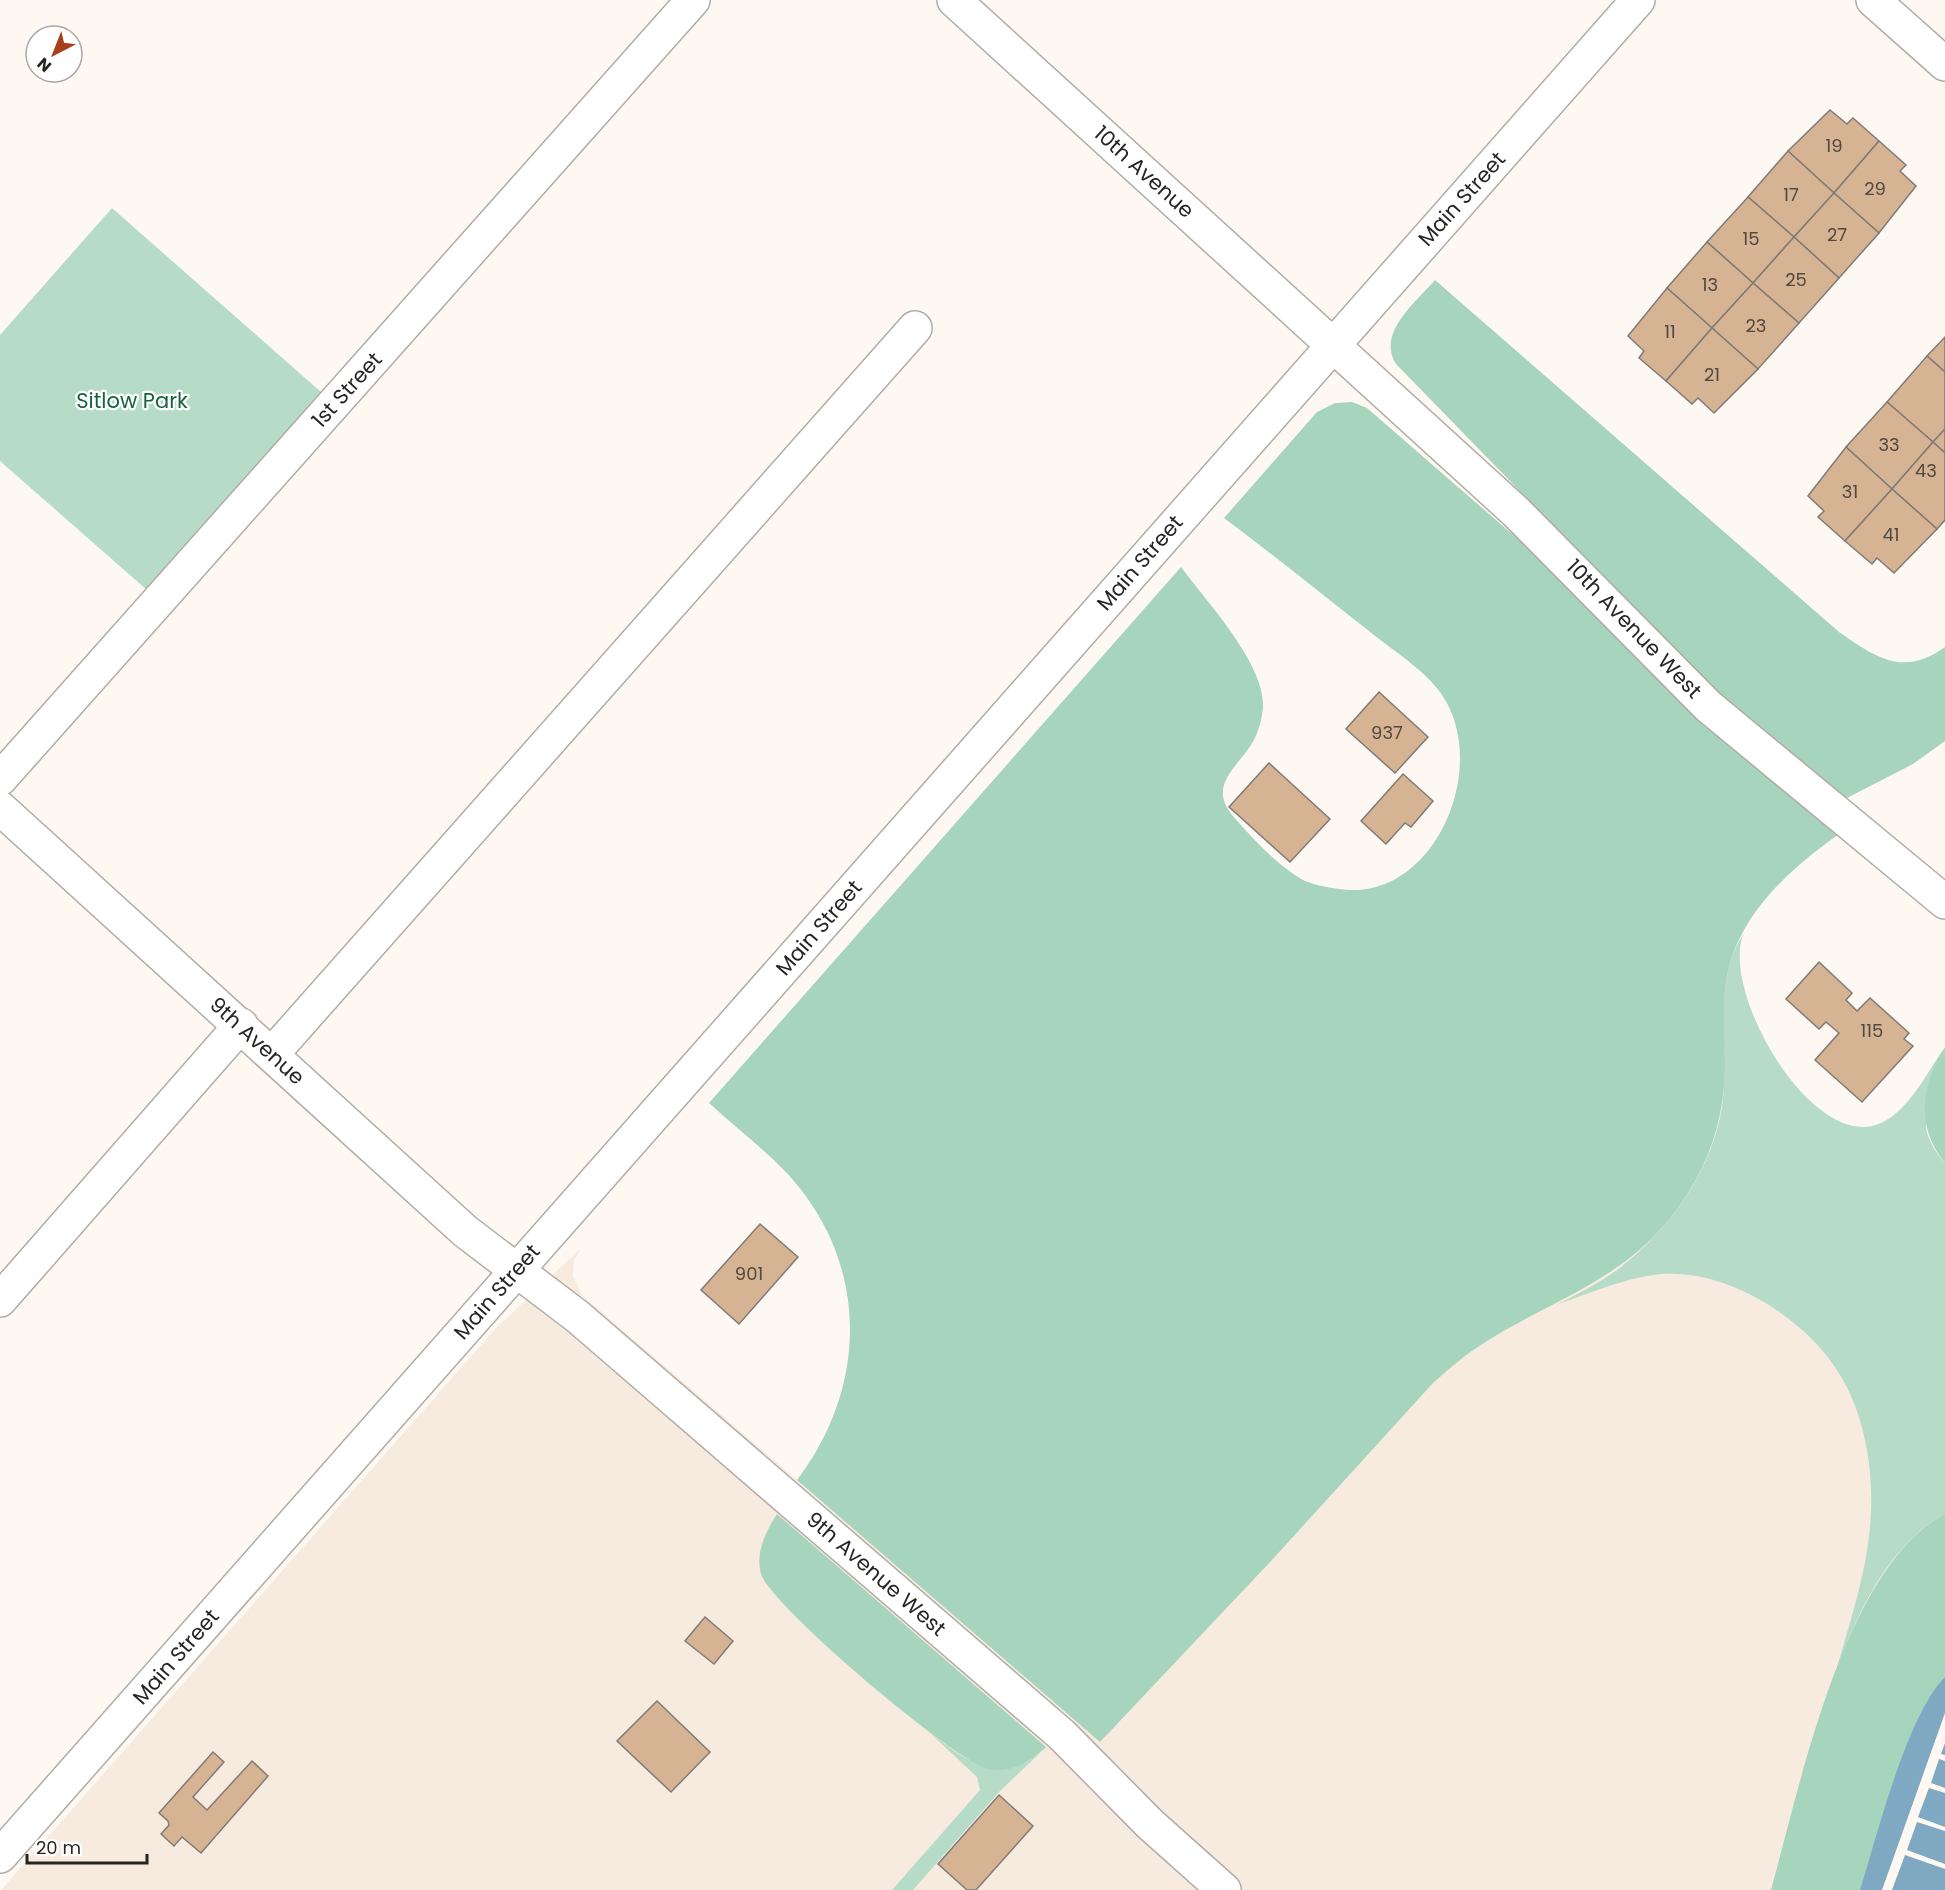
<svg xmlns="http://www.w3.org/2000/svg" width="1945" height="1890" viewBox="0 0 1945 1890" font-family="Poppins,sans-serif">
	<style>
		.built { fill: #f7ebe0 }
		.green { fill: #b6dcc7 }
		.forest { fill: #a7d4bc }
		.water { fill: #7fa8c2 }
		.pier { fill: #fef8f3 }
		.building { fill: #d5b393; stroke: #807b77; stroke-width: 1.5 }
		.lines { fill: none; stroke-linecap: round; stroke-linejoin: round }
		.minor-casing { stroke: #b2aca7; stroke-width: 36 }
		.minor { stroke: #fff; stroke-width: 33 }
		.labels { text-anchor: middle; stroke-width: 4.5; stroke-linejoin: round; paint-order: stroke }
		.number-label { font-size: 18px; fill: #52483f }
		.street-label { font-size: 21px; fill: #272523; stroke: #fff }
		.park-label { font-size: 21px; fill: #186243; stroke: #fff }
	</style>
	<rect width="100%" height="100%" fill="#fef8f3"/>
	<polygon class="built" points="1572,1108 1945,1439 1945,1677 1925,1704 1860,1890 1,1890 496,1328 581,1248 574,1261 573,1276 582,1295 953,1614"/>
	<g class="green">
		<polygon points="112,208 321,392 147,590 0,461 0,335"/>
		<path d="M1744,933C1719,988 1808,1146 1876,1125C1907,1115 1927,1072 1945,1047C1933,1066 1925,1102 1926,1125C1926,1138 1937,1154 1945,1163V1514C1888,1544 1855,1617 1835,1675C1850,1621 1869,1567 1871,1511C1873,1466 1864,1414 1840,1375C1807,1319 1728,1269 1662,1274C1627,1277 1591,1293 1558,1304C1578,1294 1599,1283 1617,1270C1675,1227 1724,1154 1724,1080C1724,1033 1716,975 1744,933Z"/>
		<path d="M929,1732C966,1761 999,1786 1042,1751L999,1792L913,1890H892L980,1790L977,1777Z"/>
	</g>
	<g class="forest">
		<path d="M1435,280L1839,632C1876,658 1904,677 1945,647V741L1913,764L1843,800L1726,703L1396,364C1376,333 1417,301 1435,280Z"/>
		<path d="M1352,402L1367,408L1549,566L1839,834C1786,872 1732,920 1725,990C1722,1022 1726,1054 1724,1086C1721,1124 1709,1160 1688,1193C1636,1276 1565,1293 1487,1341C1467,1353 1450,1368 1433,1383L1271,1561L1100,1742L797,1480C862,1395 870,1283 805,1195C780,1160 740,1132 709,1103L1181,567C1207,602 1266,665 1263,708C1262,719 1259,730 1254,740C1240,766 1206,784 1233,816C1252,838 1276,864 1301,879C1312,885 1326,887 1339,889C1429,903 1486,780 1448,705C1434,676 1399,655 1374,635C1324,596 1275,556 1224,518L1317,412L1335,403Z"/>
		<path d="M1945,1047V1163C1915,1126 1921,1086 1945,1047Z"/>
		<path d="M777,1514L1046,1747C1031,1761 1010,1774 988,1769C954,1761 771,1606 761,1574C755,1553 766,1531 777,1514Z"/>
		<path d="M1945,1514V1677L1920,1715L1882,1819L1860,1890H1771C1800,1786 1844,1567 1945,1514Z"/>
	</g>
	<path class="water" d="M1945,1677V1890H1860C1877,1836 1907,1715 1945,1677Z"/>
	<polygon class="pier" points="1945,1713 1945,1743 1941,1754 1945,1755 1945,1761 1939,1759 1931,1783 1945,1788 1945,1793 1929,1788 1918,1817 1945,1827 1945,1831 1917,1822 1907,1850 1945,1864 1945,1869 1905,1855 1892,1890 1882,1890"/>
	<g class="building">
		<polygon points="1830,110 1847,124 1853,118 1879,141 1834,193 1788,151"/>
		<polygon points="1879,141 1906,165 1900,171 1916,186 1879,233 1834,193"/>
		<polygon points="1788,151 1834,193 1794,237 1748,197"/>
		<polygon points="1834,193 1879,233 1839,278 1794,237"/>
		<polygon points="1748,197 1794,237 1753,283 1707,242"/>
		<polygon points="1794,237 1839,278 1799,323 1753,283"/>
		<polygon points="1707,242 1753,283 1712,328 1667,288"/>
		<polygon points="1753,283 1799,323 1758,369 1712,328"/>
		<polygon points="1667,288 1712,328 1666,381 1639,358 1644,351 1628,336"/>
		<polygon points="1712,328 1758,369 1714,413 1698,398 1692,404 1666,381"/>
		<polygon points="1945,337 1945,372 1927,356"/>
		<polygon points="1927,356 1945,372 1945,429 1933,442 1887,402"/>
		<polygon points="1887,402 1933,442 1892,489 1846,447"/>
		<polygon points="1945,429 1945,453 1933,442"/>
		<polygon points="1933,442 1945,453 1945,520 1937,529 1892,489"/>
		<polygon points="1846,447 1892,489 1845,541 1818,517 1824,511 1808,496"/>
		<polygon points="1892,489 1937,529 1894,573 1877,558 1872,564 1845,541"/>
		<polygon points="1379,692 1428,737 1395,773 1346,729"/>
		<polygon points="1269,763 1330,819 1290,862 1229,807"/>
		<polygon points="1403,774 1433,801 1411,827 1405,823 1386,844 1361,821"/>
		<polygon points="1819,962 1852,993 1846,1000 1857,1011 1870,998 1909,1033 1904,1039 1913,1046 1862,1102 1815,1060 1839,1033 1826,1022 1819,1029 1786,999"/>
		<polygon points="760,1224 798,1257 739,1324 701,1290"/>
		<polygon points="705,1617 733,1641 714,1664 685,1641"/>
		<polygon points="657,1701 710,1752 671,1792 617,1741"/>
		<polygon points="213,1752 224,1762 193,1797 207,1810 252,1761 268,1776 201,1853 182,1837 174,1846 161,1834 169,1825 168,1821 159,1813"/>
		<polygon points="999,1795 1033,1826 976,1890 967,1890 938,1864"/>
	</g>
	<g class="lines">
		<g class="minor-casing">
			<g id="minor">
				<polyline points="954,0 1516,512 1708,706 1945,902"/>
				<polyline points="1873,0 1945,64"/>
				<polyline points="0,779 693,0"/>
				<polyline points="0,808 465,1231 578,1317 1062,1735 1150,1824 1224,1890"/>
				<polyline points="272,1054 915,328"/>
				<polyline points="0,1300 241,1025"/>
				<polyline points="0,1856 1638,0"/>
			</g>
		</g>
		<use href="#minor" class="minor"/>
	</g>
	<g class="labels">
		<g class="number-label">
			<text x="1834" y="152">19</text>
			<text x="1875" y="195">29</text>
			<text x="1791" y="201">17</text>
			<text x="1837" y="241">27</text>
			<text x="1751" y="245">15</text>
			<text x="1796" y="286">25</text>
			<text x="1710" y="291">13</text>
			<text x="1756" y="332">23</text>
			<text x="1670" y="338">11</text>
			<text x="1712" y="381">21</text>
			<text x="1889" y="451">33</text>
			<text x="1926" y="477">43</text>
			<text x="1850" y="498">31</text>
			<text x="1891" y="541">41</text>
			<text x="1387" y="739">937</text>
			<text x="1872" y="1037">115</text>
			<text x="749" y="1280">901</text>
		</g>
		<g class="street-label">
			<text transform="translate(1144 172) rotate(42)" y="7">10th Avenue</text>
			<text transform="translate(1462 199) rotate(-48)" y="7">Main Street</text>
			<text transform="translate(347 390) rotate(-48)" y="7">1st Street</text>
			<text transform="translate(1140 563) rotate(-49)" y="7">Main Street</text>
			<text transform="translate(1634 629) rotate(46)" y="7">10th Avenue West</text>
			<text transform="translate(819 928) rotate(-49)" y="7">Main Street</text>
			<text transform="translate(257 1041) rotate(42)" y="7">9th Avenue</text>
			<text transform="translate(497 1292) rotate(-49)" y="7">Main Street</text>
			<text transform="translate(876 1574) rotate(41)" y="7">9th Avenue West</text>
			<text transform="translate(176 1657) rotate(-49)" y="7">Main Street</text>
		</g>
		<g class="park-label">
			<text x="132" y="408">Sitlow Park</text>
		</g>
	</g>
	<g transform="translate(54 54) rotate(222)"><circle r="28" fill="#ffffff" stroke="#a9a8a7" stroke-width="1.5"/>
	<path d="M0-4.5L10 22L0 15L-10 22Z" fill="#a7411b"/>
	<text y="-9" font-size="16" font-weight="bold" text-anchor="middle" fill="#272523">N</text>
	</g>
	<path d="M27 1854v9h120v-9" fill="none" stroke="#272523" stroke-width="3"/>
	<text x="36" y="1854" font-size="18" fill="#272523" stroke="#ffffff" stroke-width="4.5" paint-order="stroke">20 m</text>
</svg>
